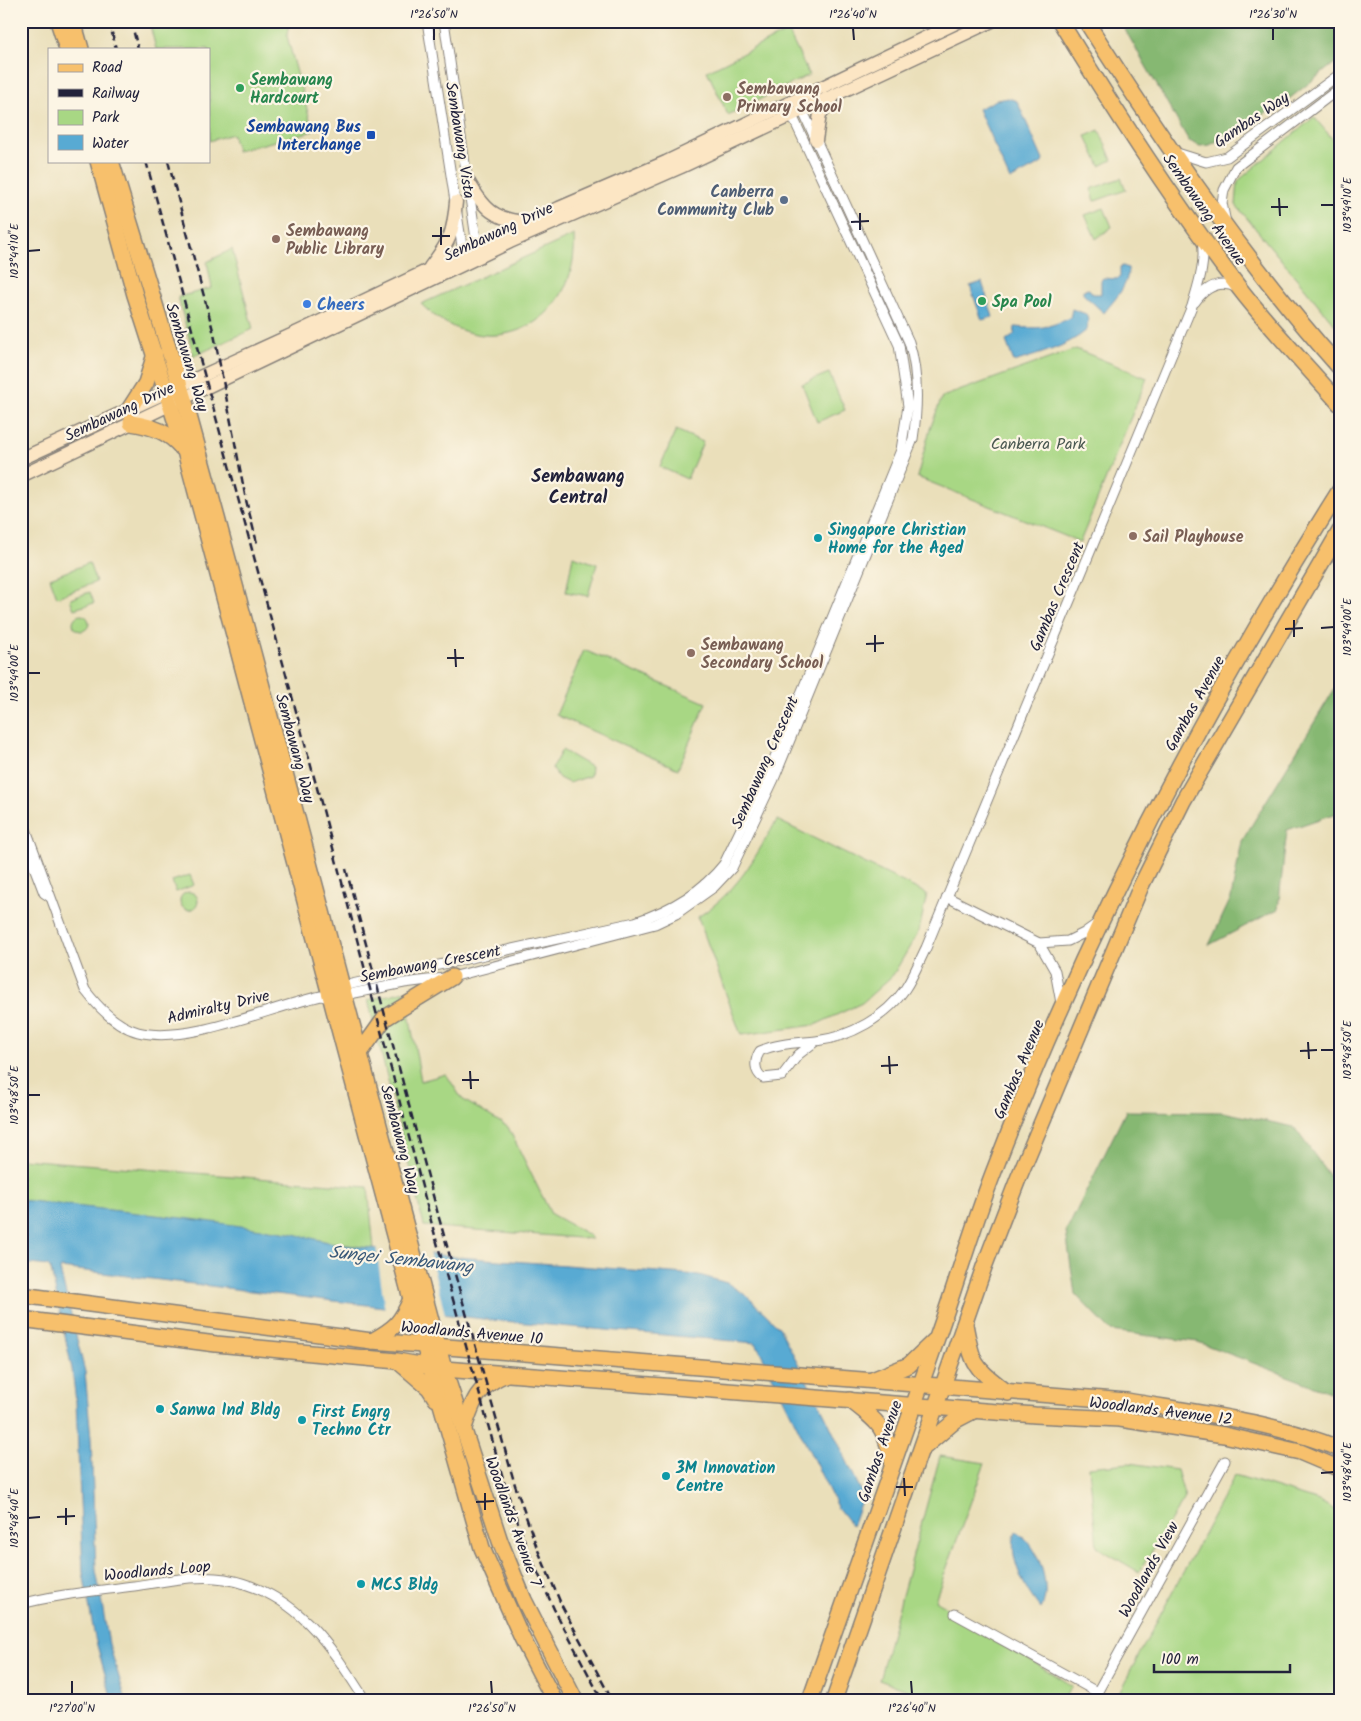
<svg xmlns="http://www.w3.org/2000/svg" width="1361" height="1721" viewBox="0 0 1361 1721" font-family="Kalam,sans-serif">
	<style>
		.green { fill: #a8d784; stroke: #657c60 }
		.forest { fill: #86b872; stroke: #546d56 }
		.water { fill: #58aad3; stroke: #3d6687 }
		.pier { fill: #eadfba }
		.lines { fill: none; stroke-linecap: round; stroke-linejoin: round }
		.street-casing { stroke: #86807a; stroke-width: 11 }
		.secondary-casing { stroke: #86807a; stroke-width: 15 }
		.primary-casing { stroke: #86807a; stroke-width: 18 }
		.street { stroke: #fff; stroke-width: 9 }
		.secondary { stroke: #fce6c4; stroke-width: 12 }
		.primary { stroke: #f7c06c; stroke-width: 15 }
		.rail { stroke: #22223b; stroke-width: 2.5; stroke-dasharray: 8 4; stroke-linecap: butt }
		.ticks { fill: none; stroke: #22223b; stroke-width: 2 }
		.leisure-dot { fill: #2e9e5b; stroke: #fcf5e5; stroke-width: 2 }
		.education-dot { fill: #8d6e63; stroke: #fcf5e5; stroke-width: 2 }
		.transit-dot { fill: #1a4fb4; stroke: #fcf5e5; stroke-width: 2 }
		.service-dot { fill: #5c6f8a; stroke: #fcf5e5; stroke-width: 2 }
		.shop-dot { fill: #3f7fe0; stroke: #fcf5e5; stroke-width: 2 }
		.culture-dot { fill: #0f9aa8; stroke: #fcf5e5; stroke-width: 2 }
		.labels { text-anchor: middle; stroke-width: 4.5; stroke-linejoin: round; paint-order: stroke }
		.leisure-label { font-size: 16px; font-weight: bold; fill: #27864d; stroke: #fcf5e5; text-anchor: start }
		.education-label { font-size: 16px; font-weight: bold; fill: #785e54; stroke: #fcf5e5; text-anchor: start }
		.street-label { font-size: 16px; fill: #22223b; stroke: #fcf5e5 }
		.transit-label { font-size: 16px; font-weight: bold; fill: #164399; stroke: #fcf5e5; text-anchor: end }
		.service-label { font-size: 16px; font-weight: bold; fill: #4e5e75; stroke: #fcf5e5; text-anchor: end }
		.shop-label { font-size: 16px; font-weight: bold; fill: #366cbe; stroke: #fcf5e5; text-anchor: start }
		.park-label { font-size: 16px; fill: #4a5851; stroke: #fcf5e5 }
		.culture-label { font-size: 16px; font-weight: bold; fill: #0d838f; stroke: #fcf5e5; text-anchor: start }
		.neighbourhood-label { font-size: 18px; font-weight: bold; fill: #22223b; stroke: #fcf5e5 }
		.water-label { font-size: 18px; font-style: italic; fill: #385878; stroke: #fcf5e5 }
		.neatline { fill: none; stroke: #22223b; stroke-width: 2 }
		.ticks-label { font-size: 12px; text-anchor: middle; fill: #22223b }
	</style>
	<rect width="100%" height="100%" fill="#fcf5e5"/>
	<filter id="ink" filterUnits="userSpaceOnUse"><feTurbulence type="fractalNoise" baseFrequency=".02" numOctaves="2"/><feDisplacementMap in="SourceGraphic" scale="10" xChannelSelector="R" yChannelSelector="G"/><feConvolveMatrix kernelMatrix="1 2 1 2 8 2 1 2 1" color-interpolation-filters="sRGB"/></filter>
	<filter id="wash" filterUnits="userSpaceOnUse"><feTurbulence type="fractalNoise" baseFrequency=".0096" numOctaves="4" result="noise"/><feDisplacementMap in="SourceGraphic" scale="20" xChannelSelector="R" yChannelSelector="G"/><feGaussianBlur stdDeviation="1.12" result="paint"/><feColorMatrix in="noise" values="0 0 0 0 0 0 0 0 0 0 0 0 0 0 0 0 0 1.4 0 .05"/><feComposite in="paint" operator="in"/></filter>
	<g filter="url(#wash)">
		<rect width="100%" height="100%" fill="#eadfba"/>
		<g class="green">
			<polygon points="149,21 289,21 287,36 313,131 237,151 232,134 209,141 209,49 156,49"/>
			<polygon points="788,31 809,75 728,115 707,71"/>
			<polygon points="1314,117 1340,148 1340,331 1236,205 1238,181"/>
			<polygon points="1099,130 1112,160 1100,166 1086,136"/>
			<polygon points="1121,178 1126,190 1095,201 1091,189"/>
			<polygon points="1104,208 1112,227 1096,239 1085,215"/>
			<path d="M574,235C580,326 486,369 421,304Z"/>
			<polygon points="232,249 253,329 194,356 178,297 212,288 207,262"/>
			<polygon points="1076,349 1147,378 1080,542 917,477 930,429 942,397"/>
			<polygon points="829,373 845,410 817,422 802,384"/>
			<polygon points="676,430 703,442 687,479 660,467"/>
			<polygon points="573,556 597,564 588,596 566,592"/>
			<polygon points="89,563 96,582 57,597 50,578"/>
			<polygon points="90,592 94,603 74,609 70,599"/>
			<circle cx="81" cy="623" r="8"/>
			<polygon points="584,650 706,703 678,769 556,715"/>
			<polygon points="562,750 591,767 590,776 569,783 559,778 552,768"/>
			<path d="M777,820L927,894L919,931L893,975L862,1003L815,1025L741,1035L698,917C739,890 753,860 777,820Z"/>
			<polygon points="190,875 194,885 176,892 172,881"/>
			<circle cx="189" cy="901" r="9"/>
			<polygon points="430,985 408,1008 421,1081 446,1074 462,1099 508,1127 551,1214 587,1234 592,1239 424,1226 368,1000"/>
			<polygon points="21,1159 368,1187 374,1249 162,1216 21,1202"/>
			<polygon points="940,1456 985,1463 935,1600 1072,1686 1063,1700 935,1700 879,1680"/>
			<polygon points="1129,1463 1177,1470 1185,1498 1139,1572 1097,1547 1089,1467"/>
			<polygon points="1235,1475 1319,1501 1340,1513 1340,1700 1115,1700"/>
		</g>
		<g class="forest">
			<polygon points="1120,21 1340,21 1340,59 1285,102 1210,145 1200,146 1189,141"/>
			<polygon points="1340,680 1340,812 1287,830 1278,909 1209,945 1231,898 1242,841"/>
			<polygon points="1126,1111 1223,1112 1294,1127 1337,1186 1340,1186 1340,1396 1198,1342 1111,1331 1075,1294 1066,1232"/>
		</g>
		<g class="water">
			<polygon points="1008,98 1017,101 1043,160 1042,163 1010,180 978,109 996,100"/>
			<path d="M1123,266L1128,268C1129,286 1114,300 1104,313L1083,294V290L1089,289L1093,294H1101V280L1103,278L1117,279L1120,277V267Z"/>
			<polygon points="982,282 993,317 982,320 970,286"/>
			<path d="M1072,309L1086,314L1088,320L1087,330C1067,347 1039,354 1014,362L1006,341L1014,335L1015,327C1040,329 1047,328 1070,318Z"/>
			<polygon points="21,1200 191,1219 290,1233 341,1245 458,1257 699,1275 727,1283 747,1296 779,1327 825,1415 863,1495 852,1526 837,1507 756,1343 491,1320 61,1268 60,1270 85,1372 91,1438 96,1570 109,1644 126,1700 112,1700 95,1638 83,1573 76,1402 72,1369 51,1270 48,1266 21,1263"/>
			<path d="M1016,1532C1038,1541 1053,1589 1041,1609C1026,1592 1006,1555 1016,1532Z"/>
		</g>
		<polygon class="pier" points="376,1246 429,1252 446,1318 385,1311"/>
	</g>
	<g filter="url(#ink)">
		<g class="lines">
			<g class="street-casing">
				<g id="street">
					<polyline points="427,21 464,259"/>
					<polyline points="444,21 478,252"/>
					<polyline points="1174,152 1206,162 1227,157 1340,74"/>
					<polyline points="1226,223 1222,203 1224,190 1236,167 1340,88"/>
					<path d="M1195,302C1206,287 1220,279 1237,288"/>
					<path d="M21,816L85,990C98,1007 116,1026 138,1032C188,1045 270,1007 321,996L330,998L404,983L452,977L655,924L676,914L714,887L732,868L774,779L913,439C918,406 919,374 909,342L800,105"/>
					<polyline points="21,833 44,893 50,897"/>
					<polyline points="947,897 1039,943 1068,941 1084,933 1098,923"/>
					<polyline points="1039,943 1055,971 1061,1003"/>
					<path d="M338,987L635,922C668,911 702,892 724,864L772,764L901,450L908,406L899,345L790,111"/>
					<path d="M816,1041L798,1055L782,1076L763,1078C754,1072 754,1060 760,1051C778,1043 798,1043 816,1041C850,1037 886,1017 905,989C913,977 919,962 926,948L1192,306C1198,285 1206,264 1202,241"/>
					<path d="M21,1604C58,1594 96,1591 134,1586C163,1582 196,1574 225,1579C296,1592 329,1643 365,1700"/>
					<polyline points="955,1614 1097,1692"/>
					<polyline points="1093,1700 1225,1461"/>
				</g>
			</g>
			<g class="secondary-casing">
				<g id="secondary">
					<polyline points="816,140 820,114 832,99"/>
					<path d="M468,181C484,209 494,220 527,222"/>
					<path d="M430,267C450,241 453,235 456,202"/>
					<polyline points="21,459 300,331 559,208 666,162 960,21"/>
					<polyline points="21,476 510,242 681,167 992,21"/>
				</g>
			</g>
			<g class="primary-casing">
				<g id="primary">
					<polyline points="58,21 67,49"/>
					<polyline points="73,21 81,49"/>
					<path d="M1060,21C1116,113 1175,204 1240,289C1271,329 1307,366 1340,404"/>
					<path d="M1086,21C1163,142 1245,261 1340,368"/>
					<polyline points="98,161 135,295 185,451 411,1299 482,1548 522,1638 554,1700"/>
					<polyline points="111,161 187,409 217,518 444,1369 500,1541 524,1600 575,1700"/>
					<polyline points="128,411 146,383 155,354"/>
					<path d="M131,423C154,427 167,431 182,448"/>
					<polyline points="360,1053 385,1018 452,977"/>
					<path d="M21,1295L372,1341L1127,1401C1198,1413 1272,1421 1340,1449"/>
					<polyline points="21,1319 216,1344 397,1361 444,1369 1035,1415 1120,1419 1224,1435 1300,1452 1340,1469"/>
					<path d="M965,1324C973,1368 974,1366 1008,1393"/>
					<path d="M372,1341C395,1328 401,1323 411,1299"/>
					<polyline points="400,1363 429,1388 436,1399"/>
					<polyline points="872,1380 909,1365 934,1341"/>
					<path d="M850,1400C881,1424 884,1426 893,1463"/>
					<path d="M464,1428C473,1400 478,1386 506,1374"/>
					<polyline points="922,1449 956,1420 975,1410"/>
					<path d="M810,1700C853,1578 896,1457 938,1335C957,1281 973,1225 994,1171C1085,933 1204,705 1340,490"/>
					<polyline points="834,1700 984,1267 1018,1179 1141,886 1183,801 1340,531"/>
				</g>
			</g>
			<use href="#street" class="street"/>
			<use href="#secondary" class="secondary"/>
			<use href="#primary" class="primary"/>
			<g class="rail">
				<polyline points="109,21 116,49"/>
				<polyline points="131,21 138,49"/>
				<polyline points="146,161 323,810 431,1221 506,1489 529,1553 554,1609 602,1700"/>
				<polyline points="168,161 214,334 246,500 257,543"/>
				<polyline points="346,869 439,1218 515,1485 537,1548 562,1606 612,1700"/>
			</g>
		</g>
	</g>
	<path class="ticks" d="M434,28V40M853,28L854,40M1273,28V40M1279,198L1280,216M1321,205H1334M1271,207H1288M860,213V230M851,222L869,221M441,227V245M432,236H450M28,251L40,250M1294,620V637M1321,628L1334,627M1285,629L1303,628M875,635V652M866,644L884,643M455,649L456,667M447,658H464M28,673H40M1308,1042L1309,1059M1321,1050H1334M1300,1051L1317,1050M889,1056L890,1074M881,1066L898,1065M470,1071L471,1089M462,1080H479M28,1095H40M1321,1473L1334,1472M904,1478L905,1496M896,1487H913M485,1493V1510M476,1502L494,1501M66,1508V1525M57,1517L75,1516M28,1518L40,1517M72,1681V1694M491,1681L492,1694M911,1681L912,1694"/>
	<g class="leisure-dot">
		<circle cx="240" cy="88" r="5"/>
		<circle cx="982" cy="301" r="5"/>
	</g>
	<g class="education-dot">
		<circle cx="727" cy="97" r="5"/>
		<circle cx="276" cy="239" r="5"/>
		<circle cx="1133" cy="536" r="5"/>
		<circle cx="691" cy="653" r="5"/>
	</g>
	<rect class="transit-dot" x="366" y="130" width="10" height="10" rx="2.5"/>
	<circle class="service-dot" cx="784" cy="200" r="5"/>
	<circle class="shop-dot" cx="307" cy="304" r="5"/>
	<g class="culture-dot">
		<circle cx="818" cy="538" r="5"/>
		<circle cx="160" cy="1409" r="5"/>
		<circle cx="302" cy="1420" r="5"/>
		<circle cx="666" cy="1476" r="5"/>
		<circle cx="361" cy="1584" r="5"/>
	</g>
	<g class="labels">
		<g class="leisure-label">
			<text x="250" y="85">Sembawang<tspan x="250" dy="18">Hardcourt</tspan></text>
			<text x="992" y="307">Spa Pool</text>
		</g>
		<g class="education-label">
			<text x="737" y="94">Sembawang<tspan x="737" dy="18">Primary School</tspan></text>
			<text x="286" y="236">Sembawang<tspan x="286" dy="18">Public Library</tspan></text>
			<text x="1143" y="542">Sail Playhouse</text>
			<text x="701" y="650">Sembawang<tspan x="701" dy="18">Secondary School</tspan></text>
		</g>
		<g class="street-label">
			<text transform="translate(1251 119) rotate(-34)" y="6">Gambas Way</text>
			<text transform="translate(461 140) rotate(81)" y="6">Sembawang Vista</text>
			<text transform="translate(1205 209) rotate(55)" y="6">Sembawang Avenue</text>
			<text transform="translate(498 231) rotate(-25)" y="6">Sembawang Drive</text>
			<text transform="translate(188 357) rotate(73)" y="6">Sembawang Way</text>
			<text transform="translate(119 411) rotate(-25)" y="6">Sembawang Drive</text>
			<text transform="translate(1056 596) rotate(-67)" y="6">Gambas Crescent</text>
			<text transform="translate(1194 703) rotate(-61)" y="6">Gambas Avenue</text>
			<text transform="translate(296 748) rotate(75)" y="6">Sembawang Way</text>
			<text transform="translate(764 762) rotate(-66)" y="6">Sembawang Crescent</text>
			<text transform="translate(430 963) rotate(-11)" y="6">Sembawang Crescent</text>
			<text transform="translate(218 1006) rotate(-13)" y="6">Admiralty Drive</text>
			<text transform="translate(1018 1069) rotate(-67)" y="6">Gambas Avenue</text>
			<text transform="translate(401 1139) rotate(75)" y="6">Sembawang Way</text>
			<text transform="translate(472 1332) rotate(5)" y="6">Woodlands Avenue 10</text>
			<text transform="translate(1161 1410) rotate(7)" y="6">Woodlands Avenue 12</text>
			<text transform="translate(879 1451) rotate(-71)" y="6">Gambas Avenue</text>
			<text transform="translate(514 1521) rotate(70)" y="6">Woodlands Avenue 7</text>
			<text transform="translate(1148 1569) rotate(-61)" y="6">Woodlands View</text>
			<text transform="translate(157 1570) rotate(-5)" y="6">Woodlands Loop</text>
		</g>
		<g class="transit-label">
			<text x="361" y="132">Sembawang Bus<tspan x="361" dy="18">Interchange</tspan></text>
		</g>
		<g class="service-label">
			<text x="774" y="197">Canberra<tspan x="774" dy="18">Community Club</tspan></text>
		</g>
		<g class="shop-label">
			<text x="317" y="310">Cheers</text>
		</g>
		<g class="park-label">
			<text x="1038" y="449">Canberra Park</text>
		</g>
		<g class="culture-label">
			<text x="828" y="535">Singapore Christian<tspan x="828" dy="18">Home for the Aged</tspan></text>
			<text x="170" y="1415">Sanwa Ind Bldg</text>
			<text x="312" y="1417">First Engrg<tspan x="312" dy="18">Techno Ctr</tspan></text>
			<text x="676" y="1473">3M Innovation<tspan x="676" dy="18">Centre</tspan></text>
			<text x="371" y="1590">MCS Bldg</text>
		</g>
		<g class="neighbourhood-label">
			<text x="578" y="482">Sembawang<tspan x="578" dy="21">Central</tspan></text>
		</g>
		<g class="water-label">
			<text transform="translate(401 1259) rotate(6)" y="6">Sungei Sembawang</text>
		</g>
	</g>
	<rect width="1361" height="1721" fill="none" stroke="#fcf5e5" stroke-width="55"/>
	<rect x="48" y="48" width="162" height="115" fill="#fcf5e5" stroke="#a5a1a1"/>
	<rect x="58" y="64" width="25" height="8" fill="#f7c06c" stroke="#a5a1a1"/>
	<text x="92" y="72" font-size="15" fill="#22223b">Road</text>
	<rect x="58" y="89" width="25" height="8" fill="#22223b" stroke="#a5a1a1"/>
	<text x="92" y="98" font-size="15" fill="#22223b">Railway</text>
	<rect x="58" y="110" width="25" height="15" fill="#a8d784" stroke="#a5a1a1"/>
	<text x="92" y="122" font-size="15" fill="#22223b">Park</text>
	<rect x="58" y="135" width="25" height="15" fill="#58aad3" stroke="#a5a1a1"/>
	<text x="92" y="148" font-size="15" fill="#22223b">Water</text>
	<path d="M1154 1664v8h136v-8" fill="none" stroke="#22223b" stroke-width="2.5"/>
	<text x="1161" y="1664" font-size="15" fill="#22223b" stroke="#fcf5e5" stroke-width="4" paint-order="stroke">100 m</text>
	<rect x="28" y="28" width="1306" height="1666" class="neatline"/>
	<g class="ticks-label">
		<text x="434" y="18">1°26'50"N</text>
		<text x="853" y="18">1°26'40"N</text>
		<text x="1273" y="18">1°26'30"N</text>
		<text transform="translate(1347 205) rotate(-90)" y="4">103°49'10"E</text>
		<text transform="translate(14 251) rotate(-90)" y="4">103°49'10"E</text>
		<text transform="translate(1347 627) rotate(-90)" y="4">103°49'00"E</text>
		<text transform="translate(14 673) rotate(-90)" y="4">103°49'00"E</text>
		<text transform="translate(1347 1050) rotate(-90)" y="4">103°48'50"E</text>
		<text transform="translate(14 1095) rotate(-90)" y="4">103°48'50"E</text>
		<text transform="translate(1347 1472) rotate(-90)" y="4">103°48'40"E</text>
		<text transform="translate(14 1518) rotate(-90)" y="4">103°48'40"E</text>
		<text x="72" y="1712">1°27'00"N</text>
		<text x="492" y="1712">1°26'50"N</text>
		<text x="912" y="1712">1°26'40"N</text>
	</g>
</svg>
